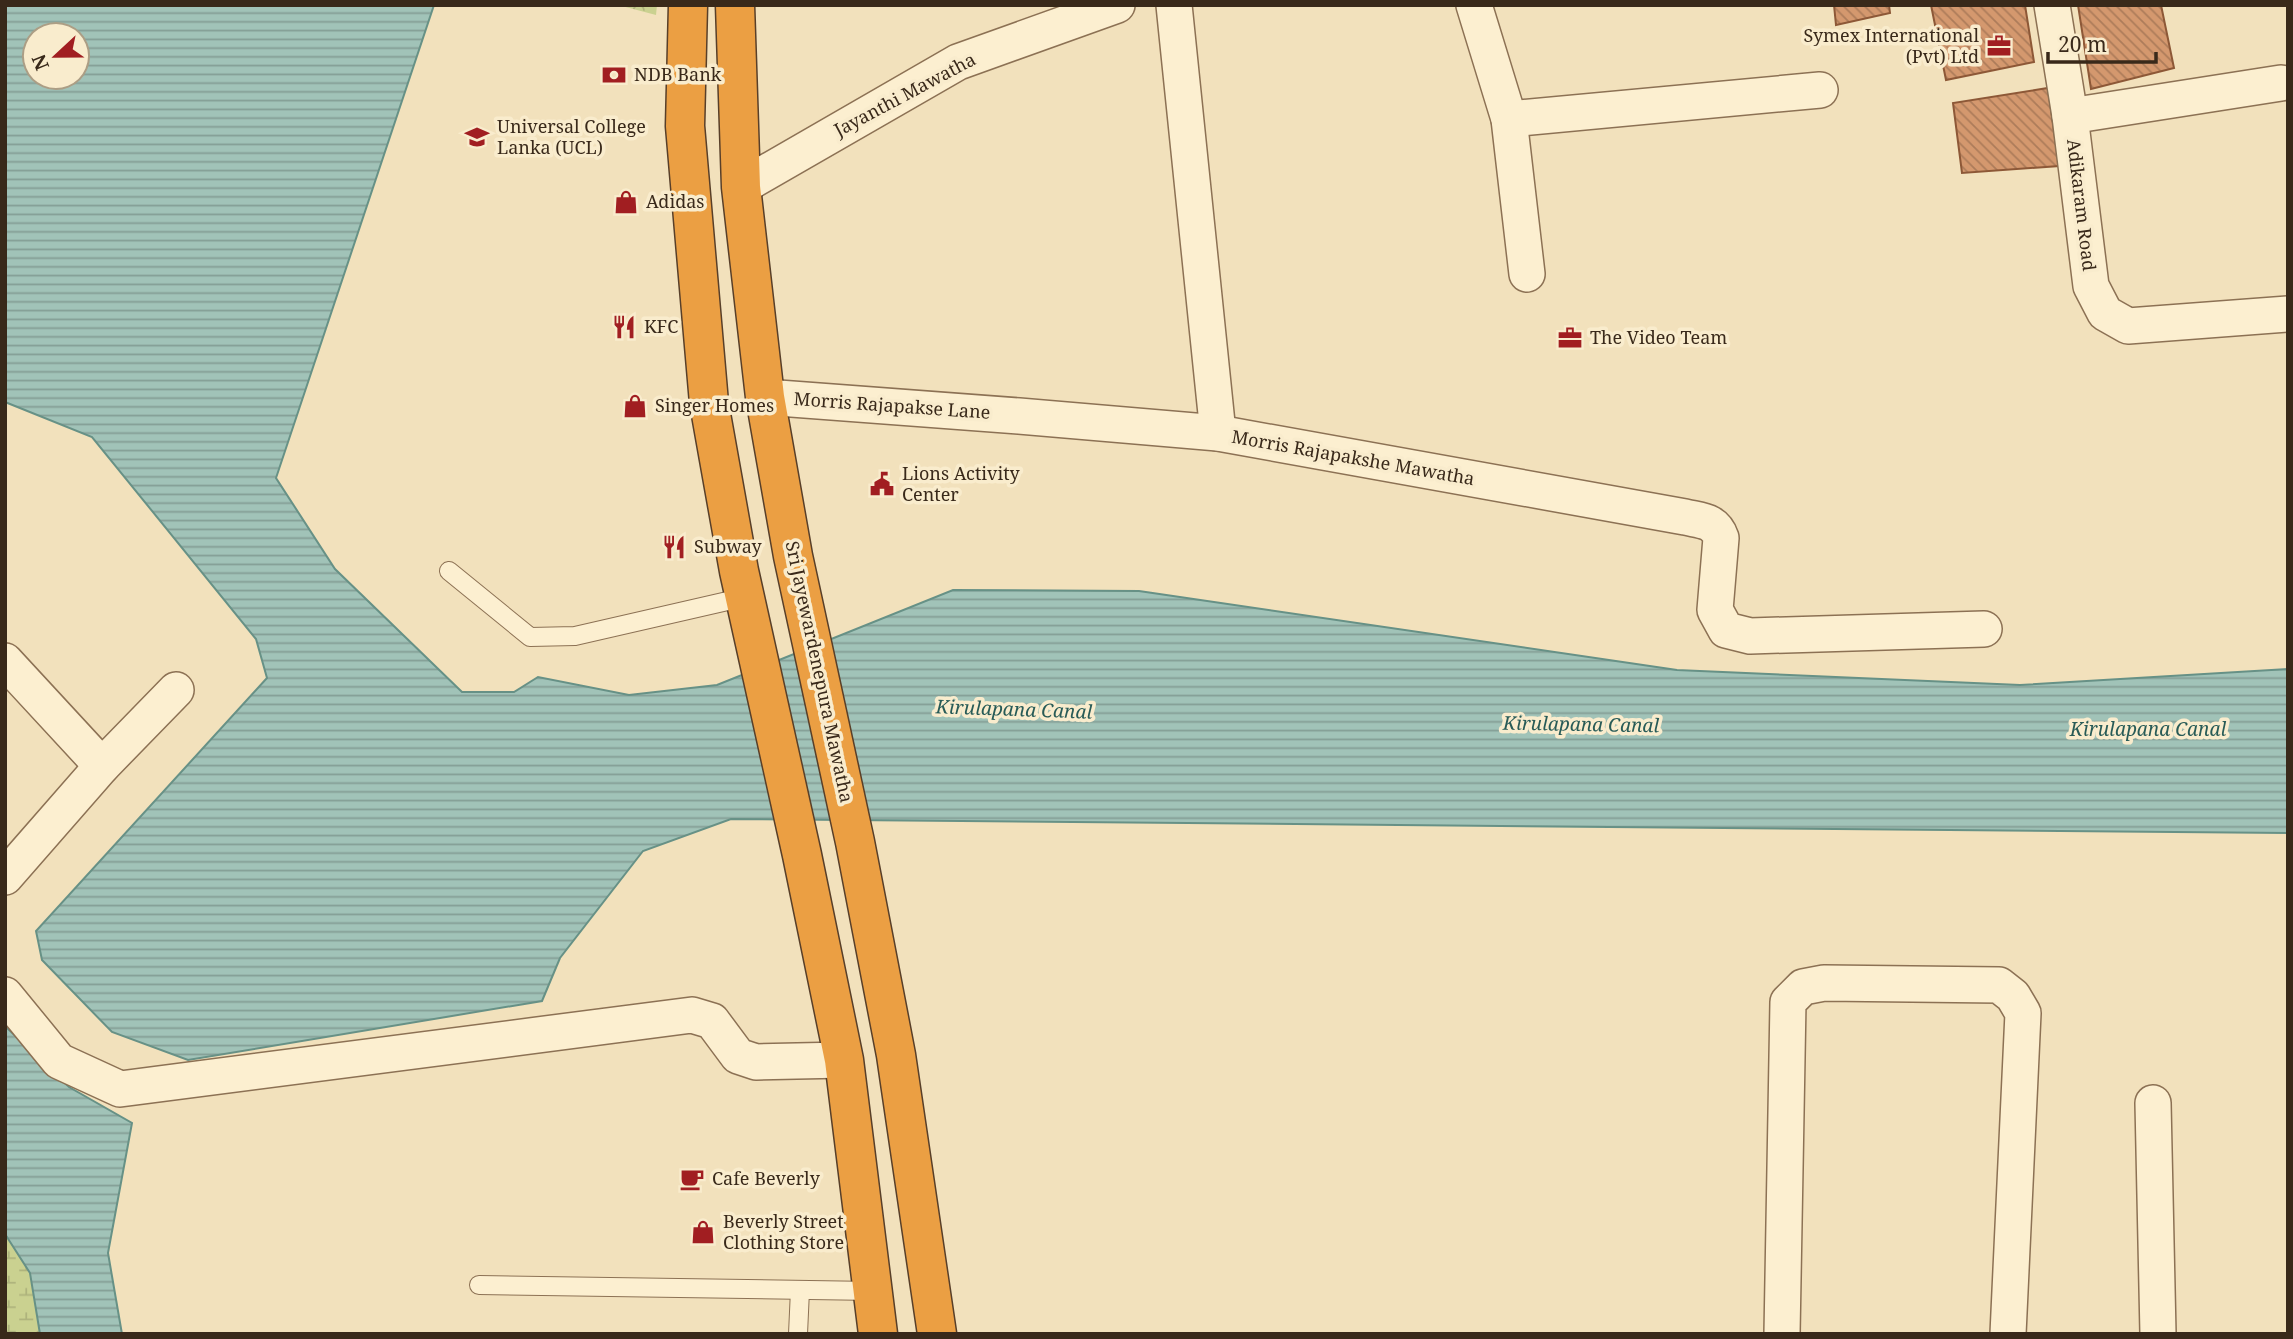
<svg xmlns="http://www.w3.org/2000/svg" width="2293" height="1339" viewBox="0 0 2293 1339" font-family="'Noto Serif',serif">
	<style>
		.forest { fill: url(#forest-crowns) }
		.wetland { fill: url(#wetland-marsh) }
		.water { fill: url(#water-rules); stroke: #679186; stroke-width: 2; fill-rule: evenodd }
		.building { fill: url(#building-back-hatch); stroke: #8d5837; stroke-width: 2 }
		.lines { fill: none; stroke-linecap: round; stroke-linejoin: round }
		.lane-casing { stroke: #8c7154; stroke-width: 20 }
		.street-casing { stroke: #8c7154; stroke-width: 38 }
		.highway-casing { stroke: #583f29; stroke-width: 41 }
		.lane { stroke: #fcefd0; stroke-width: 18 }
		.street { stroke: #fcefd0; stroke-width: 35 }
		.highway { stroke: #eb9f43; stroke-width: 38 }
		.labels { text-anchor: middle; stroke-width: 7; stroke-linejoin: round; paint-order: stroke }
		.poi-label { font-size: 18px; fill: #39291a; stroke: #f9eccd; text-anchor: start }
		.street-label { font-size: 18px; fill: #39291a; stroke: #f9eccd }
		.water-label { font-size: 19px; font-style: italic; fill: #285b57; stroke: #f9eccd }
	</style>
	<defs>
		<pattern id="forest-crowns" width="20" height="18" patternUnits="userSpaceOnUse" patternTransform="scale(1.75)"><rect width="20" height="18" fill="#cad190"/><path d="M2 6a3 3 0 1 1 6 0M12 15a3 3 0 1 1 6 0" fill="none" stroke="#aeb37c"/></pattern>
		<pattern id="wetland-marsh" width="20" height="14" patternUnits="userSpaceOnUse" patternTransform="scale(1.75)"><rect width="20" height="14" fill="#cad190"/><path d="M1 5h8M5 5V1M11 12h8M15 12V8" fill="none" stroke="#aeb37c"/></pattern>
		<pattern id="water-rules" width="6" height="5" patternUnits="userSpaceOnUse" patternTransform="scale(1.75)"><rect width="6" height="5" fill="#a1c3b8"/><path d="M0 2.5h6" fill="none" stroke="#849e95"/></pattern>
		<pattern id="building-back-hatch" width="6" height="6" patternUnits="userSpaceOnUse" patternTransform="scale(1.75)"><rect width="6" height="6" fill="#d4986e"/><path d="M-1 5l2 2M0 0l6 6M5-1l2 2" fill="none" stroke="#ad7c5a"/></pattern>
	</defs>
	<rect width="100%" height="100%" fill="#f2e1bc"/>
	<polygon class="forest" points="618,5 657,5 656,15"/>
	<polygon class="wetland" points="5,1234 30,1273 40,1334 5,1334"/>
	<g class="water">
		<path d="M5,5H434L276,478L335,569L462,692H514L538,677L629,695L717,685L953,590L1139,591L1677,670L2020,685L2288,669V833L731,819L643,851L560,958L542,1001L188,1060L112,1032L42,960L36,931L267,678L256,639L92,437L5,402ZM35,35H77V77H35Z"/>
		<polygon points="5,1026 69,1087 132,1123 108,1253 122,1334 40,1334 30,1273 5,1234"/>
	</g>
	<g class="building">
		<polygon points="1834,5 1889,5 1890,13 1836,25"/>
		<polygon points="1931,5 2025,5 2034,62 1946,80"/>
		<polygon points="2078,5 2161,5 2174,68 2091,89"/>
		<polygon points="2048,88 2059,166 1962,173 1953,103"/>
	</g>
	<g class="lines">
		<g class="lane-casing">
			<g id="lane">
				<polyline points="449,571 530,637 575,636 745,597"/>
				<polyline points="479,1285 873,1291"/>
				<polyline points="798,1334 800,1290"/>
			</g>
		</g>
		<g class="street-casing">
			<g id="street">
				<polyline points="1174,5 1218,433"/>
				<polyline points="1474,5 1509,119 1527,274"/>
				<polyline points="2052,5 2070,116 2091,286 2105,313 2128,326 2288,314"/>
				<polyline points="2070,116 2281,83"/>
				<polyline points="1509,119 1820,90"/>
				<polyline points="741,187 958,62 1117,5"/>
				<path d="M765,397L1019,416L1218,433L1685,517C1702,521 1715,520 1721,538L1715,610L1726,630L1750,636L1984,629"/>
				<polyline points="5,661 102,766"/>
				<polyline points="5,877 102,766 176,690"/>
				<polyline points="5,995 59,1061 120,1089 692,1015 712,1021 738,1056 756,1062 844,1060"/>
				<polyline points="2153,1103 2158,1334"/>
				<polyline points="1782,1334 1788,1002 1803,987 1824,983 1999,985 2013,996 2023,1013 2008,1334"/>
			</g>
		</g>
		<g class="highway-casing">
			<g id="highway">
				<polyline points="688,5 685,126 709,403 739,571 802,855 844,1060 878,1334"/>
				<polyline points="735,5 741,187 765,397 793,556 855,842 896,1055 937,1334"/>
			</g>
		</g>
		<use href="#lane" class="lane"/>
		<use href="#street" class="street"/>
		<use href="#highway" class="highway"/>
	</g>
	<defs>
		<g id="office-bare" transform="scale(1.89)"><path d="M-6-3h4V-5.5h4V-3h4V5H-6ZM-1-4.5V-3h2v-1.5ZM-6 0V1H6V0Z" fill="#a11e21" stroke="#f9eccd" stroke-width="2.5" paint-order="stroke"/></g>
		<g id="bank-bare" transform="scale(1.89)"><path d="M-6-4H6V4H-6ZM0-2.3a2.3 2.3 0 1 0 0 4.6a2.3 2.3 0 1 0 0-4.6Z" fill="#a11e21" stroke="#f9eccd" stroke-width="2.5" paint-order="stroke"/></g>
		<g id="university-bare" transform="scale(1.89)"><path d="M0-5L7-2L0 1L-7-2ZM-4 1L0 2.5L4 1V4Q0 6-4 4Z" fill="#a11e21" stroke="#f9eccd" stroke-width="2.5" paint-order="stroke"/></g>
		<g id="shop-bare" transform="scale(1.89)"><path d="M-5-2.5h2.3a2.7 3.5 0 0 1 5.4 0H5L5.5 6h-11ZM-1.5-2.5h3a1.5 2.3 0 0 0-3 0Z" fill="#a11e21" stroke="#f9eccd" stroke-width="2.5" paint-order="stroke"/></g>
		<g id="restaurant-bare" transform="scale(1.89)"><path d="M-5-6h1v4h1v-4h1v4h1v-4h1v5L-1.5 .5V6h-2V.5L-5-1ZM5-6V6H3V1.5H1.5Q1.5-4 5-6Z" fill="#a11e21" stroke="#f9eccd" stroke-width="2.5" paint-order="stroke"/></g>
		<g id="civic-bare" transform="scale(1.89)"><path d="M-.6-6.5H3V-4.5H.6V-3L4-1V1h2V6H-6V1h2V-1L-.6-3ZM-1.2 2.5V6h2.4V2.5Z" fill="#a11e21" stroke="#f9eccd" stroke-width="2.5" paint-order="stroke"/></g>
		<g id="cafe-bare" transform="scale(1.89)"><path d="M-5.5-4.5H6V0H3Q3 3.5 0 3.5H-2.5Q-5.5 3.5-5.5 0ZM3-3.2v2h1.7v-2ZM-6 4.5H4V6H-6Z" fill="#a11e21" stroke="#f9eccd" stroke-width="2.5" paint-order="stroke"/></g>
	</defs>
	<g fill-rule="evenodd">
		<use href="#office-bare" x="1999" y="46"/>
		<use href="#bank-bare" x="614" y="75"/>
		<use href="#university-bare" x="477" y="137"/>
		<use href="#shop-bare" x="626" y="202"/>
		<use href="#restaurant-bare" x="624" y="327"/>
		<use href="#office-bare" x="1570" y="338"/>
		<use href="#shop-bare" x="635" y="406"/>
		<use href="#civic-bare" x="882" y="484"/>
		<use href="#restaurant-bare" x="674" y="547"/>
		<use href="#cafe-bare" x="692" y="1179"/>
		<use href="#shop-bare" x="703" y="1232"/>
	</g>
	<g class="labels">
		<g class="poi-label">
			<text x="1979" y="42" text-anchor="end">Symex International<tspan x="1979" dy="21">(Pvt) Ltd</tspan></text>
			<text x="634" y="81">NDB Bank</text>
			<text x="497" y="133">Universal College<tspan x="497" dy="21">Lanka (UCL)</tspan></text>
			<text x="646" y="208">Adidas</text>
			<text x="644" y="333">KFC</text>
			<text x="1590" y="344">The Video Team</text>
			<text x="655" y="412">Singer Homes</text>
			<text x="902" y="480">Lions Activity<tspan x="902" dy="21">Center</tspan></text>
			<text x="694" y="553">Subway</text>
			<text x="712" y="1185">Cafe Beverly</text>
			<text x="723" y="1228">Beverly Street<tspan x="723" dy="21">Clothing Store</tspan></text>
		</g>
		<g class="street-label">
			<text transform="translate(905 95) rotate(-28)" y="6">Jayanthi Mawatha</text>
			<text transform="translate(2081 205) rotate(83)" y="6">Adikaram Road</text>
			<text transform="translate(892 406) rotate(4)" y="6">Morris Rajapakse Lane</text>
			<text transform="translate(1353 458) rotate(10)" y="6">Morris Rajapakshe Mawatha</text>
			<text transform="translate(819 672) rotate(78)" y="6">Sri Jayewardenepura Mawatha</text>
		</g>
		<g class="water-label">
			<text transform="translate(1014 709) rotate(2)" y="7">Kirulapana Canal</text>
			<text transform="translate(1581 724) rotate(1)" y="7">Kirulapana Canal</text>
			<text x="2148" y="736">Kirulapana Canal</text>
		</g>
	</g>
	<rect width="2293" height="1339" fill="none" stroke="#39291a" stroke-width="14"/>
	<g transform="translate(56 56) rotate(248)"><circle r="33" fill="#f9eccd" stroke="#ac9e85" stroke-width="2"/>
	<path d="M0-5L12 26L0 18L-12 26Z" fill="#a11e21"/>
	<text y="-10" font-size="19" font-weight="bold" text-anchor="middle" fill="#39291a">N</text>
	</g>
	<path d="M2048 52v10h108v-10" fill="none" stroke="#39291a" stroke-width="3.5"/>
	<text x="2058" y="52" font-size="21" fill="#39291a" stroke="#f9eccd" stroke-width="5" paint-order="stroke">20 m</text>
</svg>
